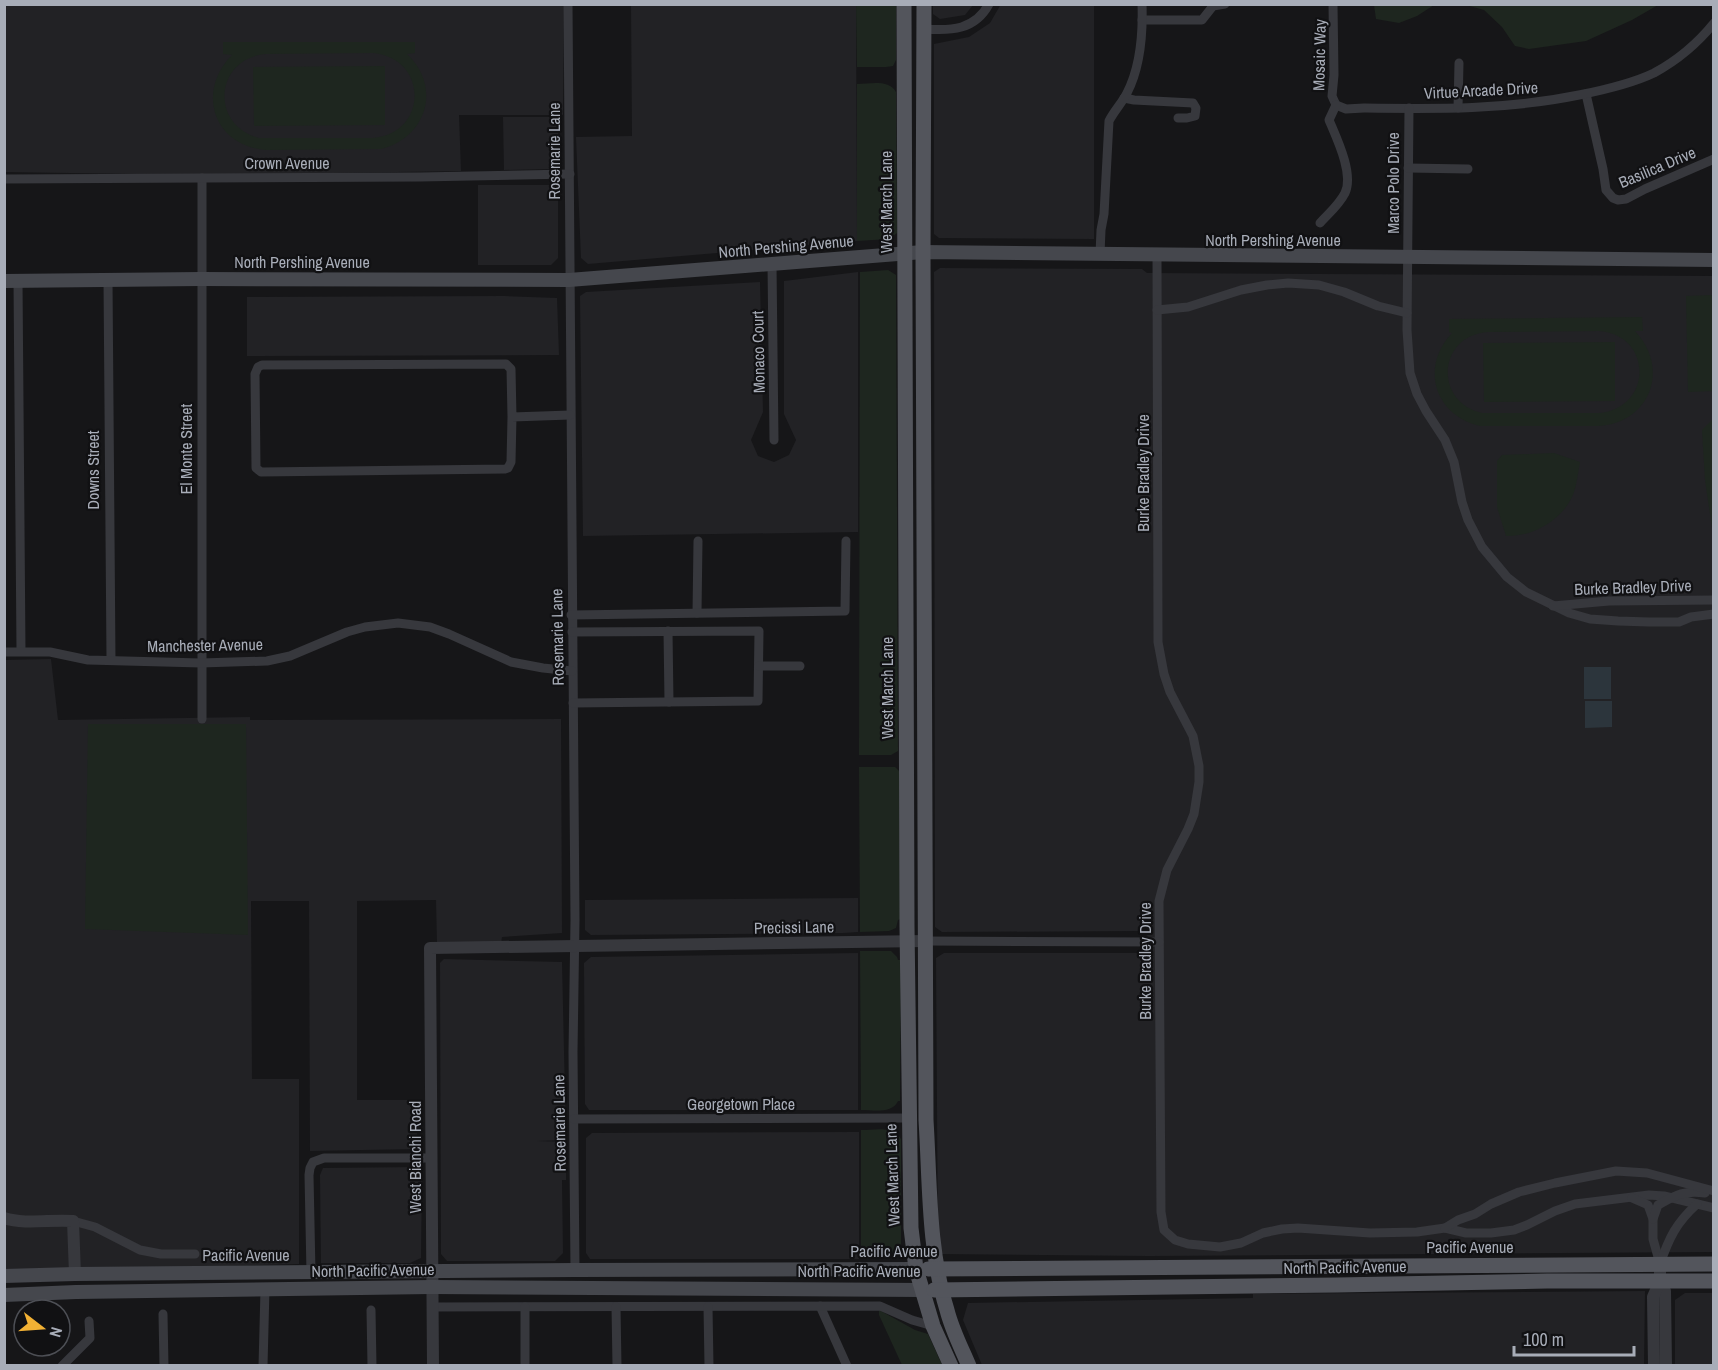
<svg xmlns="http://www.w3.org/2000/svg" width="1718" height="1370" viewBox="0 0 1718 1370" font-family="'Archivo Narrow',sans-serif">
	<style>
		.built { fill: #222225 }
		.green { fill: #1e261f; fill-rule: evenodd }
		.water { fill: #2c353c }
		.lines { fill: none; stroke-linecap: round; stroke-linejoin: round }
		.minor { stroke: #37383d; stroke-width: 9 }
		.tertiary { stroke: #37383d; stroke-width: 12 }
		.secondary { stroke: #45474d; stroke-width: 14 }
		.primary { stroke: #53555c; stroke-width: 15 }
		.labels { text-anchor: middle; stroke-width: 4.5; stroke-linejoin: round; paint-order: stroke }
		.street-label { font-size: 16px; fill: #a8adb8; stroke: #111113 }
	</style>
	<rect width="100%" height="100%" fill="#161618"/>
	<g class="built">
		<polygon points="1001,4 1094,5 1094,239 939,238 934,234 934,44 969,37 990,23"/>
		<polygon points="5,5 564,5 563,115 459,115 461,171 199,175 5,172"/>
		<polygon points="631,5 856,5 857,241 588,264 581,258 576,137 632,136"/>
		<polygon points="933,5 933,4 973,5 965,15 940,19 933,14"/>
		<polygon points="503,117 558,117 558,162 551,169 504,170"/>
		<polygon points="478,185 558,185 558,258 551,265 478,265"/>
		<polygon points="940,268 1142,269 1147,273 1713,276 1713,1252 1149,1256 938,1254 936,958 944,953 1141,953 1148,956 1147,927 1141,931 942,932 935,927 934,272"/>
		<polygon points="858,272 858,532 583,536 580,296 586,292 760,282 763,412 751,440 758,456 774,462 789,455 796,440 784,414 784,281"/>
		<polygon points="504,296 557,298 559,355 247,356 247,297"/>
		<polygon points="51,659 58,720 250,717 250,720 561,719 562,933 502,937 501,944 437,944 436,900 357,901 357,1100 419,1100 416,1149 310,1151 309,901 251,901 252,1079 299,1079 299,1264 5,1272 4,660"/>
		<polygon points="858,898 858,932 843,933 591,935 585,930 585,900"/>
		<polygon points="858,953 858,1110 589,1110 585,1104 584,963 591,957"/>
		<polygon points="444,959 562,962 566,1140 537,1141 566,1142 566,1180 562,1180 563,1253 555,1261 447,1261 441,1254 440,963"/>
		<polygon points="859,1132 859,1259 590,1259 586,1253 586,1138 592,1133"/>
		<polygon points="422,1167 421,1258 410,1263 321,1263 320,1175 323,1168"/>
		<polygon points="1645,1291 1644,1366 982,1365 963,1320 968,1303 1253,1298 1253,1294"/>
		<polygon points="1685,1293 1713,1293 1713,1365 1675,1365 1675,1300"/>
	</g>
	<g class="green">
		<polygon points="856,5 896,5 896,60 893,66 886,67 857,67"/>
		<polygon points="1374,5 1374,4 1434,5 1417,16 1399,23 1376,19"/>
		<polygon points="1466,5 1658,5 1632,20 1586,41 1529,49 1515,46 1502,27 1484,10"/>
		<path d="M223,42H415V53L407,54C442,87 427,137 381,149L266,150C213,146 196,91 232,55L223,54ZM373,53C429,58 428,134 373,138H259C209,125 215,58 266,54Z"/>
		<polygon points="385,66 385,125 254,126 253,67"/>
		<path d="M857,84C870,84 889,79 896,92L897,233L889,239L857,241Z"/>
		<polygon points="888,270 896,275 898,751 891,755 859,755 860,272"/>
		<polygon points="1713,295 1713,391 1688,392 1686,296"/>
		<path d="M1642,317L1643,331H1635C1670,368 1651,422 1599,426H1480C1434,415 1420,367 1452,333L1449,332V319ZM1599,331C1653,335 1653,408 1599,413H1482C1433,402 1438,335 1488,332Z"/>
		<polygon points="1615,342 1615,401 1484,402 1483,343"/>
		<polygon points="1713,419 1713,534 1705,480 1702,430"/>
		<path d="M1554,453L1580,462C1578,472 1577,485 1573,495C1562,520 1533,537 1506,536L1497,507V461L1502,455Z"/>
		<polygon points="88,724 246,724 248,935 85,929"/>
		<polygon points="859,767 895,767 899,771 900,919 898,920 896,928 889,931 860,932"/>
		<path d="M860,951H891L897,957L898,960H901L900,1101H898C892,1114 874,1110 861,1110Z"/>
		<path d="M861,1130C875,1130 892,1125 901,1139V1244L888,1257L861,1259Z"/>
		<polygon points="879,1310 915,1330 928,1334 942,1365 902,1365 879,1315"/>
	</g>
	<g class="water">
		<rect x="1584" y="667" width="27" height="32"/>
		<polygon points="1585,701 1612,701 1612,727 1585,728"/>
	</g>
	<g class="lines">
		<g class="minor">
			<polyline points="568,4 575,920 573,1052 575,1270"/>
			<polyline points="1333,4 1334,75 1332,96 1336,105"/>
			<polyline points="1142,20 1202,20 1213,6 1225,4"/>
			<path d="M925,29C951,31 975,30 989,4"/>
			<polyline points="1586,94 1603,169 1606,190 1613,198 1618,200 1626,199 1645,189 1714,159"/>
			<polyline points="1124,98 1134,100 1193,103 1196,108 1195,116 1187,118 1178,118"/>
			<path d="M1336,105L1346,109L1364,108C1438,109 1506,110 1579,95C1604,90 1631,84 1654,73C1678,60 1697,44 1714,23"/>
			<polyline points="1409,108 1407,330 1410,373 1417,394 1426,411 1445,440 1454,462 1462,502 1468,520 1482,547 1507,577 1526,592 1569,613 1590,619 1618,621 1649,622 1679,622 1691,617 1714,614"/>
			<polyline points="1458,108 1459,63"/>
			<polyline points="1408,168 1468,169"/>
			<polyline points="202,178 202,719"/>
			<polyline points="4,179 420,177 570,174"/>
			<path d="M1320,223C1329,213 1339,205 1345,193C1354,174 1337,139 1329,120L1336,105"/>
			<path d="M1100,254L1101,230L1104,214L1109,121C1114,111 1122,103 1127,93C1141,66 1143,34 1142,4"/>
			<polyline points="1157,255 1158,642 1164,674 1170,692 1193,736 1199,766 1199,782 1194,814 1188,829 1167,870 1159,901 1161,1212 1164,1230 1175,1240 1188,1244 1220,1247 1241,1243 1263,1233 1282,1229 1298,1228 1370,1233 1417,1232 1445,1228 1466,1233 1491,1233 1514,1230 1527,1225 1555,1211 1575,1204 1649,1195 1664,1196 1714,1208"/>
			<polyline points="772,264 774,440"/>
			<polyline points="108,280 111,660"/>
			<polyline points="18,281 21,651"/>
			<polyline points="1157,310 1188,307 1241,290 1267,285 1288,283 1319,285 1344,292 1378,306 1407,313"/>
			<polyline points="512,417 511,462 508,468 505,469 261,472 256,468 255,374 258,367 262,365 506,364 511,369 512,417 570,415"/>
			<polyline points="1553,606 1609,601 1714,600"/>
			<polyline points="697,613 698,541"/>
			<polyline points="571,615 845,611 846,541"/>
			<polyline points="668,631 669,702"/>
			<polyline points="572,632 759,631 758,701 573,703"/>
			<polyline points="4,652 50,652 88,660 201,663 267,661 290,656 347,632 365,627 398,623 430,627 449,634 511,662 543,668 572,671"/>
			<polyline points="759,666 800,666"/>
			<polyline points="925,941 1159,942"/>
			<polyline points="574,1119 909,1118"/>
			<polyline points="1632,1198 1648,1205 1653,1219 1653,1239 1660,1264"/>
			<path d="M1653,1219L1658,1205C1676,1195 1684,1190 1705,1193"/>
			<polyline points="73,1221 95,1227 140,1250 161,1254 195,1254"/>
			<polyline points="1445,1228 1458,1220 1475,1214 1491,1204 1519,1192 1555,1183 1616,1171 1647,1173 1714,1191"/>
			<path d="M1660,1264C1669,1238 1676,1223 1697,1204"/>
			<polyline points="311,1273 309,1175 310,1168 313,1162 324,1158 431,1158"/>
			<polyline points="820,1306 847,1366"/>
			<polyline points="432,1307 880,1306 912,1320 933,1326"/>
			<polyline points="525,1307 525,1366"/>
			<polyline points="616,1307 617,1366"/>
			<polyline points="708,1307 709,1366"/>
			<polyline points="371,1310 372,1366"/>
			<polyline points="163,1314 164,1366"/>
			<polyline points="62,1366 90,1338 89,1321"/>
			<polyline points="263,1366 265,1289"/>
		</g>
		<g class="tertiary">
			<path d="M4,1218C26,1225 51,1219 73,1221L75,1274"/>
			<polyline points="1660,1281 1665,1291 1666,1366"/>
			<polyline points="433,1366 430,948 925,941"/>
			<polyline points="1654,1366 1653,1297 1660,1281 1660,1264"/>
		</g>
		<g class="secondary">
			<polyline points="4,281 201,279 569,280 923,252 1714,260"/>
			<polyline points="4,1276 75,1274 575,1270 916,1269"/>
			<polyline points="4,1295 76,1292 431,1287 922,1290"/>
		</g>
		<g class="primary">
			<polyline points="904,4 907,926 911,1228 916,1269 933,1326 951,1366"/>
			<path d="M924,4L923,252L926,1120C930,1183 928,1249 947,1310C952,1330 961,1347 969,1366"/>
			<polyline points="928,1269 1714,1264"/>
			<polyline points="934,1290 1337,1285 1547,1281 1714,1281"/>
		</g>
	</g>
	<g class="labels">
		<g class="street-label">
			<text transform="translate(1319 55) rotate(-89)" y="6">Mosaic Way</text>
			<text transform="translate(1481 90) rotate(-3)" y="6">Virtue Arcade Drive</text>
			<text transform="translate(554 151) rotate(-90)" y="6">Rosemarie Lane</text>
			<text x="287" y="169">Crown Avenue</text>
			<text transform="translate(1657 167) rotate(-23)" y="6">Basilica Drive</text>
			<text transform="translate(1393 183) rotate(-90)" y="6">Marco Polo Drive</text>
			<text transform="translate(886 202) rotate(-90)" y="6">West March Lane</text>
			<text x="1273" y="246">North Pershing Avenue</text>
			<text transform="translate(786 246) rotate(-5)" y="6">North Pershing Avenue</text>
			<text x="302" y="268">North Pershing Avenue</text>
			<text transform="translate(758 352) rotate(-91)" y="6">Monaco Court</text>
			<text transform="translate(186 449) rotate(-90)" y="6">El Monte Street</text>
			<text transform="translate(93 470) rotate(-90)" y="6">Downs Street</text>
			<text transform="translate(1143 473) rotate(-90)" y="6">Burke Bradley Drive</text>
			<text transform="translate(1633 587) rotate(-2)" y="6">Burke Bradley Drive</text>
			<text transform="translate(557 637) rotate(-91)" y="6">Rosemarie Lane</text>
			<text transform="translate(205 645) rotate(-1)" y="6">Manchester Avenue</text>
			<text transform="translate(887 688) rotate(-90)" y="6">West March Lane</text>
			<text transform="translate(794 927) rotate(-1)" y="6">Precissi Lane</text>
			<text transform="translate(1145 961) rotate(-90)" y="6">Burke Bradley Drive</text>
			<text x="741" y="1110">Georgetown Place</text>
			<text transform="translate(559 1123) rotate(-91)" y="6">Rosemarie Lane</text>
			<text transform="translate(415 1157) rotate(-90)" y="6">West Bianchi Road</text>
			<text transform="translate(892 1175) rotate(-92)" y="6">West March Lane</text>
			<text x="1470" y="1253">Pacific Avenue</text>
			<text x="894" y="1257">Pacific Avenue</text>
			<text x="246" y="1261">Pacific Avenue</text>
			<text transform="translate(1345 1267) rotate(-1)" y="6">North Pacific Avenue</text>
			<text transform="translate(373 1270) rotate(-1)" y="6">North Pacific Avenue</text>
			<text x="859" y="1277">North Pacific Avenue</text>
		</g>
	</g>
	<rect width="1718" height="1370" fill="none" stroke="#a8adb8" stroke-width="12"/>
	<g transform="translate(42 1328) rotate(107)"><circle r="28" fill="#111113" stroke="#4d4f55" stroke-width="1.5"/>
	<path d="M0-4.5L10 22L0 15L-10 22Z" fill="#f2b134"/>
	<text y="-9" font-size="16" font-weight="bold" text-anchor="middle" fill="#a8adb8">N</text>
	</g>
	<path d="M1514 1346v9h120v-9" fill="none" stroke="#a8adb8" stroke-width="3"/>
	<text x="1523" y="1346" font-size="18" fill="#a8adb8" stroke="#111113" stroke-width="4.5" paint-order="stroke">100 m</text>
</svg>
